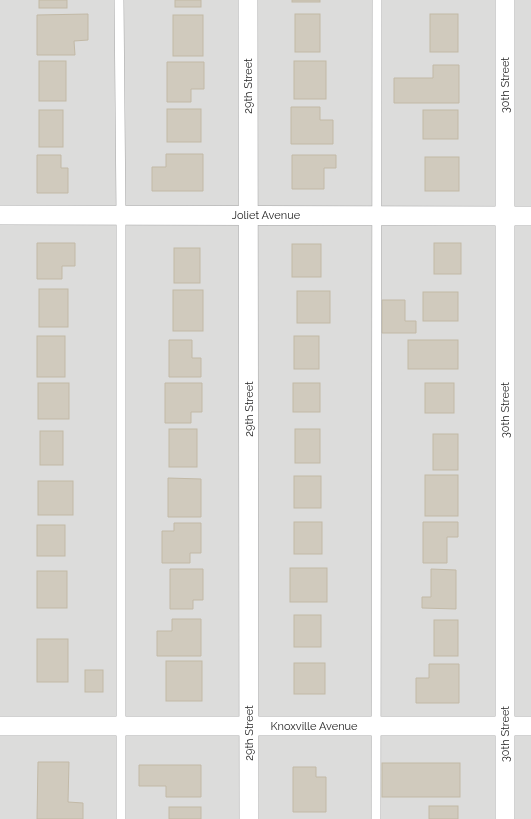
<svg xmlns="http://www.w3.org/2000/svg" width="531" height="819" viewBox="0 0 531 819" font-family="Raleway,sans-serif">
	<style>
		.residential { fill: #dcdcdb }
		.building { fill: #d0cabd; stroke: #c2b9a6 }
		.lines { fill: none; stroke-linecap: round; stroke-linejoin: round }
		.service-casing { stroke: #a5a5a5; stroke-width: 10 }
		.minor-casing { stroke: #a5a5a5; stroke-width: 20 }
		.service { stroke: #fff; stroke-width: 9 }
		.minor { stroke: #fff; stroke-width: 19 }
		.labels { text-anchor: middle; stroke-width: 3; stroke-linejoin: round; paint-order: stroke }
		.street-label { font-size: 11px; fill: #1e1e1e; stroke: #fff }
	</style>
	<rect width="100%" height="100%" fill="#f0efe4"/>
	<rect class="residential" x="0" y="0" width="531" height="819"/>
	<g class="building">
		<rect x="39" y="0" width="28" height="8"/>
		<rect x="175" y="0" width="26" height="7"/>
		<rect x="292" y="0" width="28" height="2"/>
		<polygon points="88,14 88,40 74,41 75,55 37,55 37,15"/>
		<rect x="295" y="14" width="25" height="38"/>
		<rect x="430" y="14" width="28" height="38"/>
		<rect x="173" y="15" width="30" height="41"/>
		<rect x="39" y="61" width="27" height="40"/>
		<rect x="294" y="61" width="32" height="38"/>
		<polygon points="167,62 204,62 204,89 191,89 191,102 167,102"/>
		<polygon points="433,65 459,65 459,103 394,103 394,78 433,78"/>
		<polygon points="291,107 320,107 320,120 333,120 333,144 291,144"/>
		<rect x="167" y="109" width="34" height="33"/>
		<rect x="39" y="110" width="24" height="37"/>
		<rect x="423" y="110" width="35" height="29"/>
		<polygon points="166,154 203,154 203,191 152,191 152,167 166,167"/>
		<polygon points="37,155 61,155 61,168 68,168 68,193 37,193"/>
		<polygon points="292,155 336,155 336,168 324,168 324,189 292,189"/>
		<rect x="425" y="157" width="34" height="34"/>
		<polygon points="37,243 75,243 75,266 62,266 62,279 37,279"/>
		<rect x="434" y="243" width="27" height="31"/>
		<rect x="292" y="244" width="29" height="33"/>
		<rect x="174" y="248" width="26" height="35"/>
		<rect x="39" y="289" width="29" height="38"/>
		<rect x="173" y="290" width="30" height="41"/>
		<rect x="297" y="291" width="33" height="32"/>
		<rect x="423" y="292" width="35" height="29"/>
		<polygon points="382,300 405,300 405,321 416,321 416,333 382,333"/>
		<rect x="37" y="336" width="28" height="41"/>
		<rect x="294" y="336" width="25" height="33"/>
		<polygon points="169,340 192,340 192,358 201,358 201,377 169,377"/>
		<rect x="408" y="340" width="50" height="29"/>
		<rect x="38" y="383" width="31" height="36"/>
		<polygon points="165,383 202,383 202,412 191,412 191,423 165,423"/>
		<rect x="293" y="383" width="27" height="29"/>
		<rect x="425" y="383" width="29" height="30"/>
		<rect x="169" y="429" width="28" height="38"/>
		<rect x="295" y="429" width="25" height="34"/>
		<rect x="40" y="431" width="23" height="34"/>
		<rect x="433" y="434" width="25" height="36"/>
		<rect x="425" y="475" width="33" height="41"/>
		<rect x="294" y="476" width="27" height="32"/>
		<polygon points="168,478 201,479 201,517 168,517"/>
		<rect x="38" y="481" width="35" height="34"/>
		<rect x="294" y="522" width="28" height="32"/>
		<polygon points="423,522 458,522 458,537 447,537 447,563 423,563"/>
		<polygon points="174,523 201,523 201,553 190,553 190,563 162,563 162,531 174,531"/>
		<rect x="37" y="525" width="28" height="31"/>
		<rect x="290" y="568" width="37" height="34"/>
		<polygon points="170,569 203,569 203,600 193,600 193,609 170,609"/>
		<polygon points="431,569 456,570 456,609 422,608 422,597 431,597"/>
		<rect x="37" y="571" width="30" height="37"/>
		<rect x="294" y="615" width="27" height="32"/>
		<polygon points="172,619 201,619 201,656 157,656 157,631 172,631"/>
		<rect x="434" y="620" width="24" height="36"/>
		<rect x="37" y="639" width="31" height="43"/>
		<rect x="166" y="661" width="36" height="40"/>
		<rect x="294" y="663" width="31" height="31"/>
		<polygon points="429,664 459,664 459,703 416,703 416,678 429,678"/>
		<rect x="85" y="670" width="18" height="22"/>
		<polygon points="38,762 69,762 68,802 83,803 83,819 37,819"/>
		<rect x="382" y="763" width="78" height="34"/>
		<polygon points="139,765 201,765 201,797 166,797 166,786 139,786"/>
		<polygon points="293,767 316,767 316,777 326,777 326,812 293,812"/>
		<rect x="429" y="806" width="29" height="13"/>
		<rect x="169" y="807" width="32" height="12"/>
	</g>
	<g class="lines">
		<g class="service-casing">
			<g id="service">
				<polyline points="119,0 121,215 121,819"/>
				<polyline points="376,819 377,0"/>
			</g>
		</g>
		<g class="minor-casing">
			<g id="minor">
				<polyline points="248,0 249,819"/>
				<polyline points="505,0 505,819"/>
				<polyline points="0,215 531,216"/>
				<polyline points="0,726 531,726"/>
			</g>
		</g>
		<use href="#service" class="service"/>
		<use href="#minor" class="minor"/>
	</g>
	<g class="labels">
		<g class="street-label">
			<text transform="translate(505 85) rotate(-90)" y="4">30th Street</text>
			<text transform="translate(248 86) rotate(-90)" y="4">29th Street</text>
			<text x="266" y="219">Joliet Avenue</text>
			<text transform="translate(249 409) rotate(-90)" y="4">29th Street</text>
			<text transform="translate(505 410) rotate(-90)" y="4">30th Street</text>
			<text x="314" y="730">Knoxville Avenue</text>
			<text transform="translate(249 733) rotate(-90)" y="4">29th Street</text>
			<text transform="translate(505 734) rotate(-90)" y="4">30th Street</text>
		</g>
	</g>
</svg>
